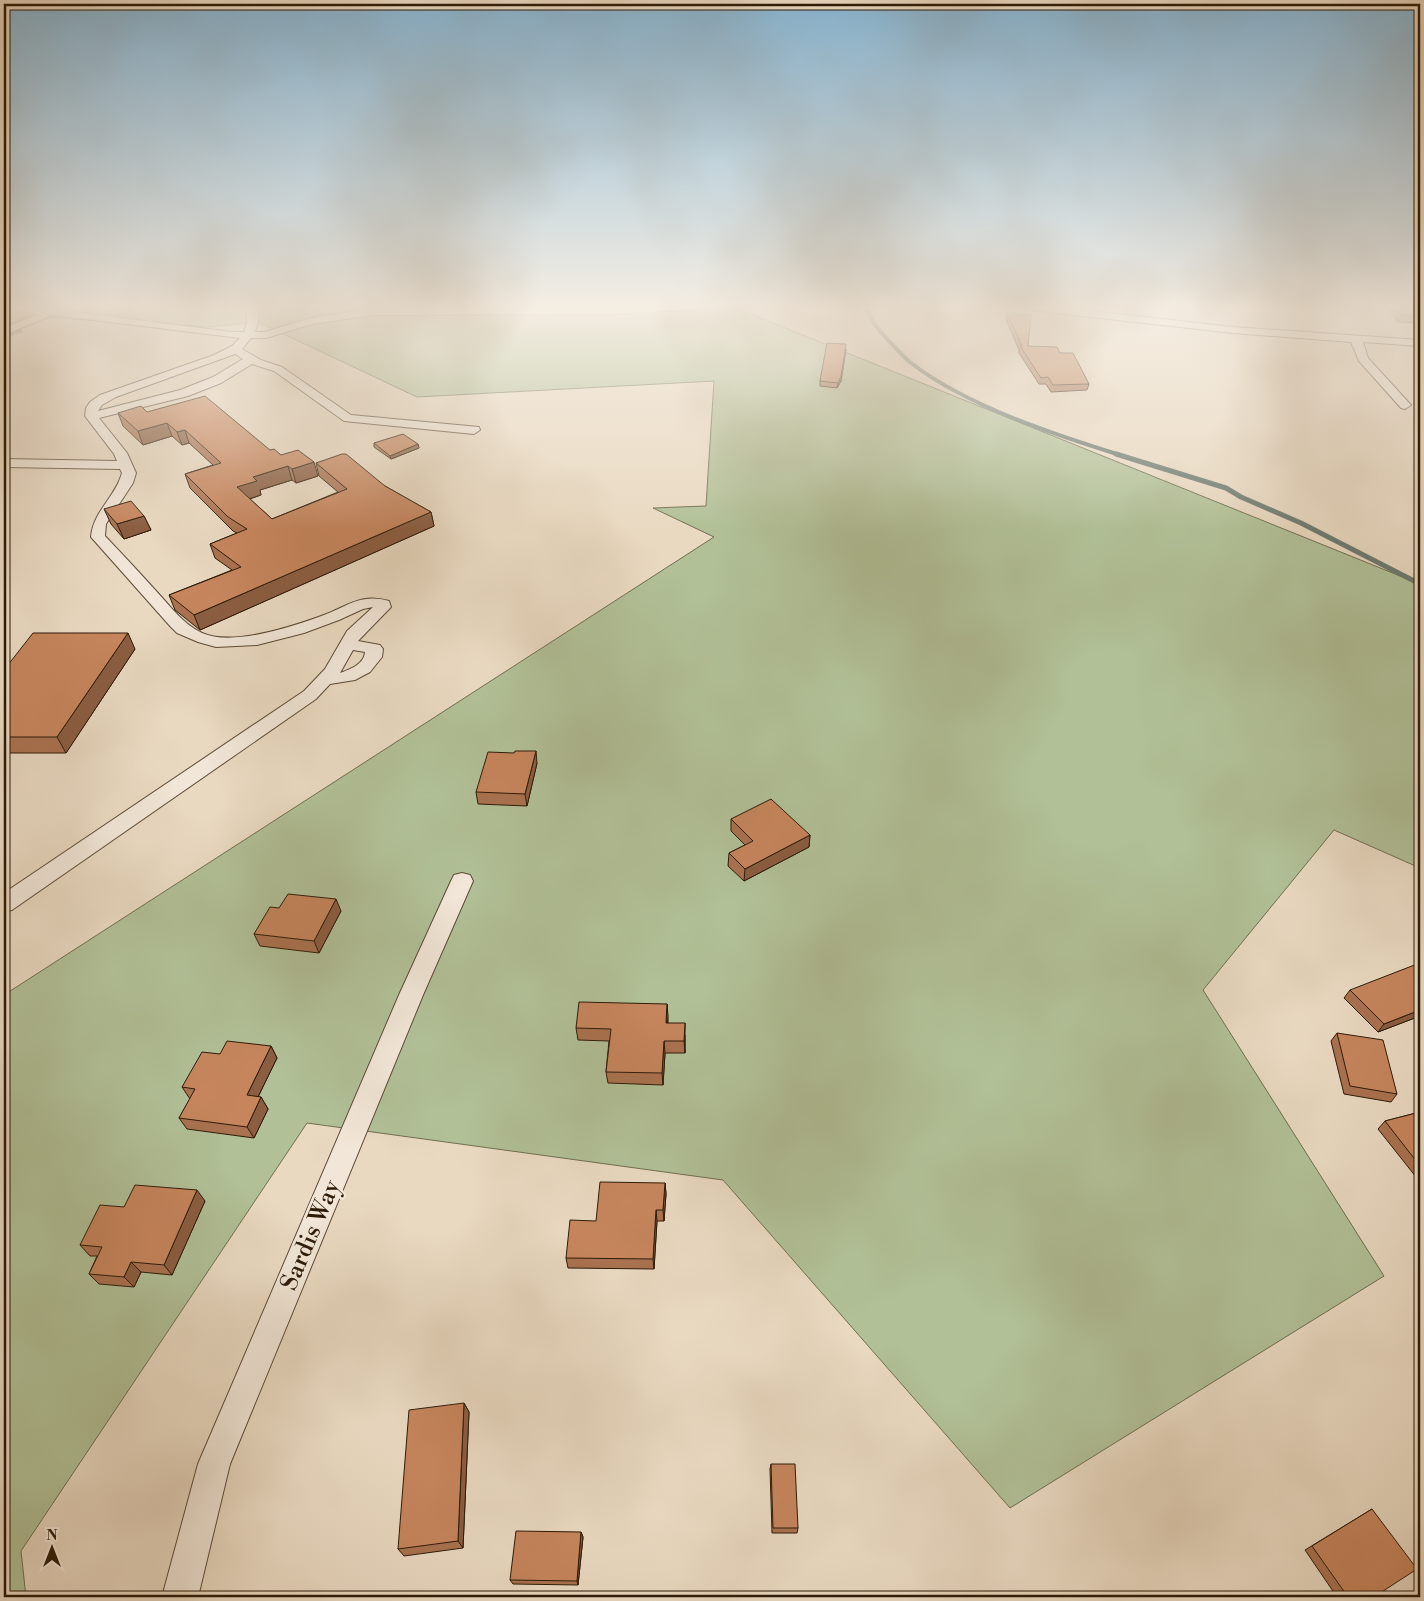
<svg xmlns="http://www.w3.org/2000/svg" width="1424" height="1601" viewBox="0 0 1424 1601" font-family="'Libre Bodoni',serif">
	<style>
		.green { fill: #b1c097; stroke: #6f6e50 }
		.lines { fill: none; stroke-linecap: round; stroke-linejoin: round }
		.stream-far1 { stroke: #6d7a71; stroke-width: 4 }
		.stream { stroke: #6d7a71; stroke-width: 5 }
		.minor-casing { stroke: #5c4a36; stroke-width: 2 }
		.minor { fill: #f1e6d7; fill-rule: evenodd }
		.wall { fill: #aa7250; stroke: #2d1b08 }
		.shaded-wall { fill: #8b5d41; stroke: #2d1b08 }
		.building { fill: #c6855d; stroke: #2d1b08 }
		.labels { text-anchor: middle; stroke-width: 5; stroke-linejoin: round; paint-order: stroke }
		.near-street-label { font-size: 24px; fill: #2d1b08; stroke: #f1e6d7 }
	</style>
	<rect width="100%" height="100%" fill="#e9d9c1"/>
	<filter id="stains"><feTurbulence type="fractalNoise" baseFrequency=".004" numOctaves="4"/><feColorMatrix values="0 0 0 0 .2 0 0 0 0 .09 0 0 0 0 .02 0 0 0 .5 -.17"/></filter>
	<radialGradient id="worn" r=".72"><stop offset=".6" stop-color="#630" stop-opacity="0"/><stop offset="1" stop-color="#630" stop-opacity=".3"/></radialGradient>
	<polygon class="green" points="4,306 731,306 1420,584 1420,868 1334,830 1203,990 1384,1276 1010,1508 723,1180 307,1123 21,1551 26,1597 4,1597 4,995 714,537 653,508 706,506 714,381 417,397 258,322 210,327 68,319 33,315 28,316 4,327"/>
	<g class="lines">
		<g class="stream-far1">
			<path d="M867,306C869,320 880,331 889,341C896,348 903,357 911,363C967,406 1053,434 1120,455"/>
			<polyline points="4,337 20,331"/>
		</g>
		<polyline class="stream" points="1116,454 1226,488 1241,497 1301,523 1420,584"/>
		<g class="minor-casing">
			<g id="minor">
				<path d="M4,306H27L232,332H244L247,322V306H257L258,322L255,332H265L311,318L372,309L708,306L703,309L612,314L372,315L312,324L266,338H251L242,349L261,360L282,367L351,415L479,427L480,430L474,434L344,421L274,371L252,364L221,383L188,396L99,418L127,453L136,473L133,483L106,524L105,536C123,555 140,573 157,592C171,607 183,624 202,633C233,647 294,626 324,615C348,606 361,593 389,601L391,607L358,641L380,645L383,649L382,657L370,672L355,680L330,684L316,699L12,910L4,912V893L304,691L325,669L347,631L373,607L363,609L339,620L304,633L257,645L216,647L198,642L177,633L170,626L91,537C93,511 115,498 122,473L120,469L4,467V459L117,461L114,454L85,416L86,408L90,402L100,395L214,355L232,346L240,338L53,315L4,335V328L39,314L4,309ZM235,354L243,359L213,377L180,390L98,411L102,405L116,397ZM353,650L365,652C364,664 351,669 340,673Z"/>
				<polygon points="1015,306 1046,306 1233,327 1420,340 1420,346 1363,342 1368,358 1411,405 1405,409 1401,408 1359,361 1351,342 1233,333 1020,309"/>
				<polygon points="462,873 470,875 473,881 423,995 230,1464 198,1597 162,1597 198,1464 399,995 451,881 454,875"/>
			</g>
		</g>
		<use href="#minor" class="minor"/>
	</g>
	<g class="wall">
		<polygon points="1386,306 1420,306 1420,323 1398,322"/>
		<polygon points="1007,313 1028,346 1060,353 1089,384 1087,390 1051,392 1046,384 1039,384 1019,353 1019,350 1006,319"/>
		<polygon points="846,349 841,381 837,388 820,386 820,381"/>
		<polygon points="147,412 270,450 281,455 318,476 296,483 292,480 260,490 261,495 250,499 272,519 338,492 319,476 316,463 385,486 431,512 434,526 200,630 175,610 169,595 232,570 215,558 210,544 237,533 233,531 190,488 185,474 213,465 189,443 182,445 172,436 143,445 123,426 118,413"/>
		<polygon points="374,443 418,444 419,448 391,459 374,447"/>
		<polygon points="104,509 144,516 151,530 124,539 111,524"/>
		<polygon points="135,649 66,753 4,753 4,670"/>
		<polygon points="514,753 537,763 527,806 478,804 476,792"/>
		<polygon points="731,819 810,835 809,847 744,881 728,866 729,853 745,845 731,831"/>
		<polygon points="279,908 341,911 319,953 260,946 254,934"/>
		<polygon points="1350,990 1420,1016 1378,1032 1344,998"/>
		<polygon points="667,1004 668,1023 685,1035 685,1053 665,1053 663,1085 608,1083 606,1072 609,1041 578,1040 576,1028"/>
		<polygon points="1337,1033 1397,1094 1391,1102 1344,1094 1331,1041"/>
		<polygon points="271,1046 277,1058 258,1097 261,1097 268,1109 254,1138 187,1129 179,1118 190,1099 182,1087 220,1054"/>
		<polygon points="1420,1112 1420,1182 1378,1129 1385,1121"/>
		<polygon points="665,1183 666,1194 664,1221 657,1221 654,1269 568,1268 566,1258 596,1221"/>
		<polygon points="205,1201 172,1275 141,1272 134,1287 99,1284 89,1274 97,1256 90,1256 80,1245 124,1207"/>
		<polygon points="464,1403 469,1412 463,1548 404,1556 398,1549"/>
		<polygon points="771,1464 798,1528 797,1533 772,1533 770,1469"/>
		<polygon points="1372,1509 1374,1597 1337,1597 1305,1550"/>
		<polygon points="581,1532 583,1537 578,1585 513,1584 510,1580"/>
	</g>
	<g class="shaded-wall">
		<polygon points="846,349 841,381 837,388 838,383"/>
		<polygon points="167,423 172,436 143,445 138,431"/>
		<polygon points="185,430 189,443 182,445 177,432"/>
		<polygon points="418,444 419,448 391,459 390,456"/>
		<polygon points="314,462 318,476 296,483 292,469"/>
		<polygon points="288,466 292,480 260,490 261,495 242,501 237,487 253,477"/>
		<polygon points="431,512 434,526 200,630 194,615"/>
		<polygon points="144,516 151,530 124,539 117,524"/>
		<polygon points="128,633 135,649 66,753 57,737"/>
		<polygon points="536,751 537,763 527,806 525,794"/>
		<polygon points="810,835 809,847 744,881 745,869"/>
		<polygon points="336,899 341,911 319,953 314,941"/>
		<polygon points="667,1004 668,1016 667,1035 666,1023"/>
		<polygon points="1420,1010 1420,1016 1378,1032 1384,1024"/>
		<polygon points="685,1023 685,1053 684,1041"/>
		<polygon points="664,1041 665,1053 663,1085 662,1073"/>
		<polygon points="271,1046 277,1058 253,1107 247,1095"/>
		<polygon points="261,1097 268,1109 254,1138 247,1127"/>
		<polygon points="665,1183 666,1194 664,1221 663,1210"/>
		<polygon points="197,1190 205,1201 172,1275 164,1265"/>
		<polygon points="656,1210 657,1221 654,1269 653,1259"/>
		<polygon points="131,1262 141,1272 134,1287 124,1277"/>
		<polygon points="464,1403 469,1412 463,1548 458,1541"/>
		<polygon points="581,1532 583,1537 578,1585 577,1581"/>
	</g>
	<g class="building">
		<polygon points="1393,306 1420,306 1420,317 1400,315"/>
		<polygon points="1007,313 1031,315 1028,346 1057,347 1060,353 1073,353 1089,384 1053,385 1048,377 1041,378 1020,346 1022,346"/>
		<polygon points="827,343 846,344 841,376 838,383 820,381"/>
		<polygon points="205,396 270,450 274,449 281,455 298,450 314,462 292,469 288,466 253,477 257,481 237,487 272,519 347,489 316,463 342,454 346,454 385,486 431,512 194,615 169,595 241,567 210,544 247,529 228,517 185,474 221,463 185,430 177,432 167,423 138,431 118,413 141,406 147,412"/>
		<polygon points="403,434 418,444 390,456 374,443"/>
		<polygon points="131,501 144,516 117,524 104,509"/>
		<polygon points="33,633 128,633 57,737 4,737 4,670"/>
		<polygon points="515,751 536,751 525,794 476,792 488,752 514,753"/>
		<polygon points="771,799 810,835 745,869 729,853 753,841 731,819"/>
		<polygon points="288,894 336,899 314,941 254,934 270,907 279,908"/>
		<polygon points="1417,964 1420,964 1420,1010 1384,1024 1350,990"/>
		<polygon points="579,1002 667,1004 666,1023 685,1023 684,1041 664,1041 662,1073 606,1072 611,1029 576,1028"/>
		<polygon points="1337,1033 1383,1040 1397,1094 1350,1086"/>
		<polygon points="227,1041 271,1046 247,1095 261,1097 247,1127 179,1118 195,1089 182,1087 202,1052 220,1054"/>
		<polygon points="1420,1112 1420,1166 1385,1121"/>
		<polygon points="600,1182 665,1183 663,1210 656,1210 653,1259 566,1258 570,1220 596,1221"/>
		<polygon points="135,1185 197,1190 164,1265 131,1262 124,1277 89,1274 102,1247 80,1245 100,1205 124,1207"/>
		<polygon points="464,1403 458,1541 398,1549 409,1410"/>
		<polygon points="771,1464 795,1464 798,1528 773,1528"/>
		<polygon points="1372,1509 1417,1569 1374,1597 1348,1597 1312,1546"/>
		<polygon points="516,1531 581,1532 577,1581 510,1580"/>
	</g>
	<linearGradient id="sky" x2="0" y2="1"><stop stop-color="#88b6d4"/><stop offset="0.58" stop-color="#f5eee3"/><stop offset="1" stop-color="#f5eee3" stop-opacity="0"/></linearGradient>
	<rect width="1424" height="530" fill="url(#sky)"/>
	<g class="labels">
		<g class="near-street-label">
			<text transform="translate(310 1235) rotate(-67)" y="8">Sardis Way</text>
		</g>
	</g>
	<rect width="1424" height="1601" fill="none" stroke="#e9d9c1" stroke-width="20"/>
	<rect x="5" y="5" width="1414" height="1591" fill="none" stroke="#2d1b08" stroke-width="2.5"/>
	<rect x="10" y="10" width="1404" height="1581" fill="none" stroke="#2d1b08"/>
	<g transform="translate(52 1548)" stroke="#f1e6d7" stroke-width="4" paint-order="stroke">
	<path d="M0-4L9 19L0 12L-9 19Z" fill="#2d1b08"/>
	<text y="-8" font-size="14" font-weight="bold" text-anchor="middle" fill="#2d1b08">N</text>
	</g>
	<rect width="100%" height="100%" filter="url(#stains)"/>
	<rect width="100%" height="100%" fill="url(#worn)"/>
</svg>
